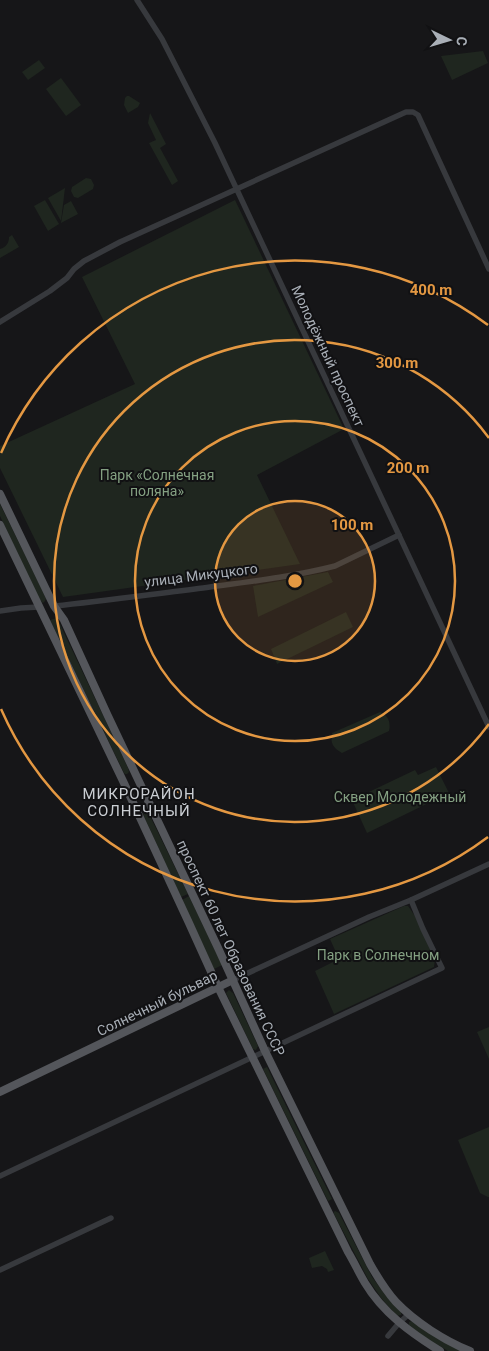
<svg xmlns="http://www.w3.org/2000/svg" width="489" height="1351" viewBox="0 0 489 1351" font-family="Roboto,sans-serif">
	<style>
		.green { fill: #1f261f }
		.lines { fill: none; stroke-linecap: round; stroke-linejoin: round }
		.minor { stroke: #37393d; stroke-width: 5.5 }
		.major { stroke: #54565b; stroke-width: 8 }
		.ring { fill: none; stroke: #e49842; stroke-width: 2.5 }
		.labels { text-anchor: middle; stroke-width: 4; stroke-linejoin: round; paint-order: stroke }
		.street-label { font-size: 14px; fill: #a9afb7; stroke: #111113 }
		.park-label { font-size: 14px; fill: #84a082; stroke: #111113 }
		.neighbourhood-label { font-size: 15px; letter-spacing: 1px; fill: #caced3; stroke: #111113 }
		.centre { fill: #e49842; stroke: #111113; stroke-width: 2.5 }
		.ring-label { font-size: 15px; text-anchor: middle; font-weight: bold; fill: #e49842; stroke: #111113; stroke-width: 4; stroke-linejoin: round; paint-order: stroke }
	</style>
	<rect width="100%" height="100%" fill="#161618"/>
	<g class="green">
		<polygon points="483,51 488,63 452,80 441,56"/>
		<polygon points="39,60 45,68 28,80 22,72"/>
		<polygon points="61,78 81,105 66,116 46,89"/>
		<polygon points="127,96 129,96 140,103 138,107 128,113 124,105 125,98"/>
		<polygon points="150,113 166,144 160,148 178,181 172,185 149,143 156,140 148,123"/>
		<polygon points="86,178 91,179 94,185 93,189 78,198 74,197 71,191 72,187"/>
		<polygon points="65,188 61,221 48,198"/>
		<polygon points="45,200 59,224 48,231 34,206"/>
		<polygon points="235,200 344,429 257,475 300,564 63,597 0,468 0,446 135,384 82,277"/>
		<polygon points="71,201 78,214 61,223 64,205"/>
		<path d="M12,235L19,247L0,258V249C6,247 9,243 9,237Z"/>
		<polygon points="0,504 46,598 45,601 43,603 40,600 0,516"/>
		<polygon points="328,572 333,582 258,617 253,586"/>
		<polygon points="346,612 353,627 277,664 271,649"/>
		<polygon points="57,618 128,768 129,772 127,774 125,774 124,773 50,620"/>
		<path d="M380,712C388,715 391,722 389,731L342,753C333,748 330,743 332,733Z"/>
		<polygon points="436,767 449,793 367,833 352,800 415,770 418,775"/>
		<polygon points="146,808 188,894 181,897 141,810"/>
		<polygon points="189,896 222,965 214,969 182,900"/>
		<polygon points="404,906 408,906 415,916 435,959 434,967 334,1014 315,971 339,959 330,939"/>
		<polygon points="229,990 233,993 258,1046 256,1050 253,1049 227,995 226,993"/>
		<polygon points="489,1027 489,1059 477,1032"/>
		<polygon points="267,1067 332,1199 328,1201 263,1069"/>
		<polygon points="489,1127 489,1197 488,1197 480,1193 458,1140"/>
		<polygon points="335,1211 339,1213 372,1277 386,1296 401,1312 401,1315 397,1316 382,1299 368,1279 334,1214 334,1212"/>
		<polygon points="325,1251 334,1270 328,1272 327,1269 322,1266 312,1268 309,1258"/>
		<polygon points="412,1321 425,1331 461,1351 448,1351 423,1336 409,1325 409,1322"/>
	</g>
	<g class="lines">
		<g class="minor">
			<polyline points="137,0 162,39 215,143 489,727"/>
			<polyline points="0,322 50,291 67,278 74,269 84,261 120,242 406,112 413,112 418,115 489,269"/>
			<path d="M54,606C104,601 153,594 203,588C247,582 292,577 335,566L399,535"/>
			<polyline points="0,611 21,608 39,607"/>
			<polyline points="233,980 369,917 411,900 489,864"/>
			<polyline points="0,1176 442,968 423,929 411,900"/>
			<polyline points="0,1270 111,1218"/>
			<polyline points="388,1336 399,1323 409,1314"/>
		</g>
		<g class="major">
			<path d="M0,494L54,606L64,620L107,714L219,950L265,1051L370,1264C378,1278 386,1291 396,1302C415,1322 445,1341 470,1351"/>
			<path d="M0,525L123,781L189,923L218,987L348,1252C354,1262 359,1273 365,1283C383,1313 411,1333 440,1351"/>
			<polyline points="0,1092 233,980"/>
		</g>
	</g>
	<circle cx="295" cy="581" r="80" fill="#e49842" fill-opacity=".12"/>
	<g class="ring">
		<circle cx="295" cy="581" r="80"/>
		<circle cx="295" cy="581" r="160"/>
		<path d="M489 724A241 241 0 1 1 489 438"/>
		<path d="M488 837A321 321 0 0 1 1 709M1 453A321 321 0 0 1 488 325"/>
	</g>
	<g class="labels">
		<g class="street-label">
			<text transform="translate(328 356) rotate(65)" y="5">Молодёжный проспект</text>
			<text transform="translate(201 575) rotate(-7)" y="5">улица Микуцкого</text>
			<text transform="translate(231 948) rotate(65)" y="5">проспект 60 лет Образования СССР</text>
			<text transform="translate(157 1003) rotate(-26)" y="5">Солнечный бульвар</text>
		</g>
		<g class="park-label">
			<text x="157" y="480">Парк «Солнечная<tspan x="157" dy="16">поляна»</tspan></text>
			<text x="400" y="802">Сквер Молодежный</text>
			<text x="378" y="960">Парк в Солнечном</text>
		</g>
		<g class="neighbourhood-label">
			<text x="139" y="799">МИКРОРАЙОН<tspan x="139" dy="17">СОЛНЕЧНЫЙ</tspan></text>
		</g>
	</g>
	<circle cx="295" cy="581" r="8" class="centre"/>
	<g class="ring-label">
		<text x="431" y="295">400 m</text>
		<text x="397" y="368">300 m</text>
		<text x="408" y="473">200 m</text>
		<text x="352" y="530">100 m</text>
	</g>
	<g transform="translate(449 40) rotate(95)" stroke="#111113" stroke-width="4" paint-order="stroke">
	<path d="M0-4L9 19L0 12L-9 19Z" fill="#a9afb7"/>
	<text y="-8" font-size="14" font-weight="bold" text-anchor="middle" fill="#a9afb7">С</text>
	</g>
</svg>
